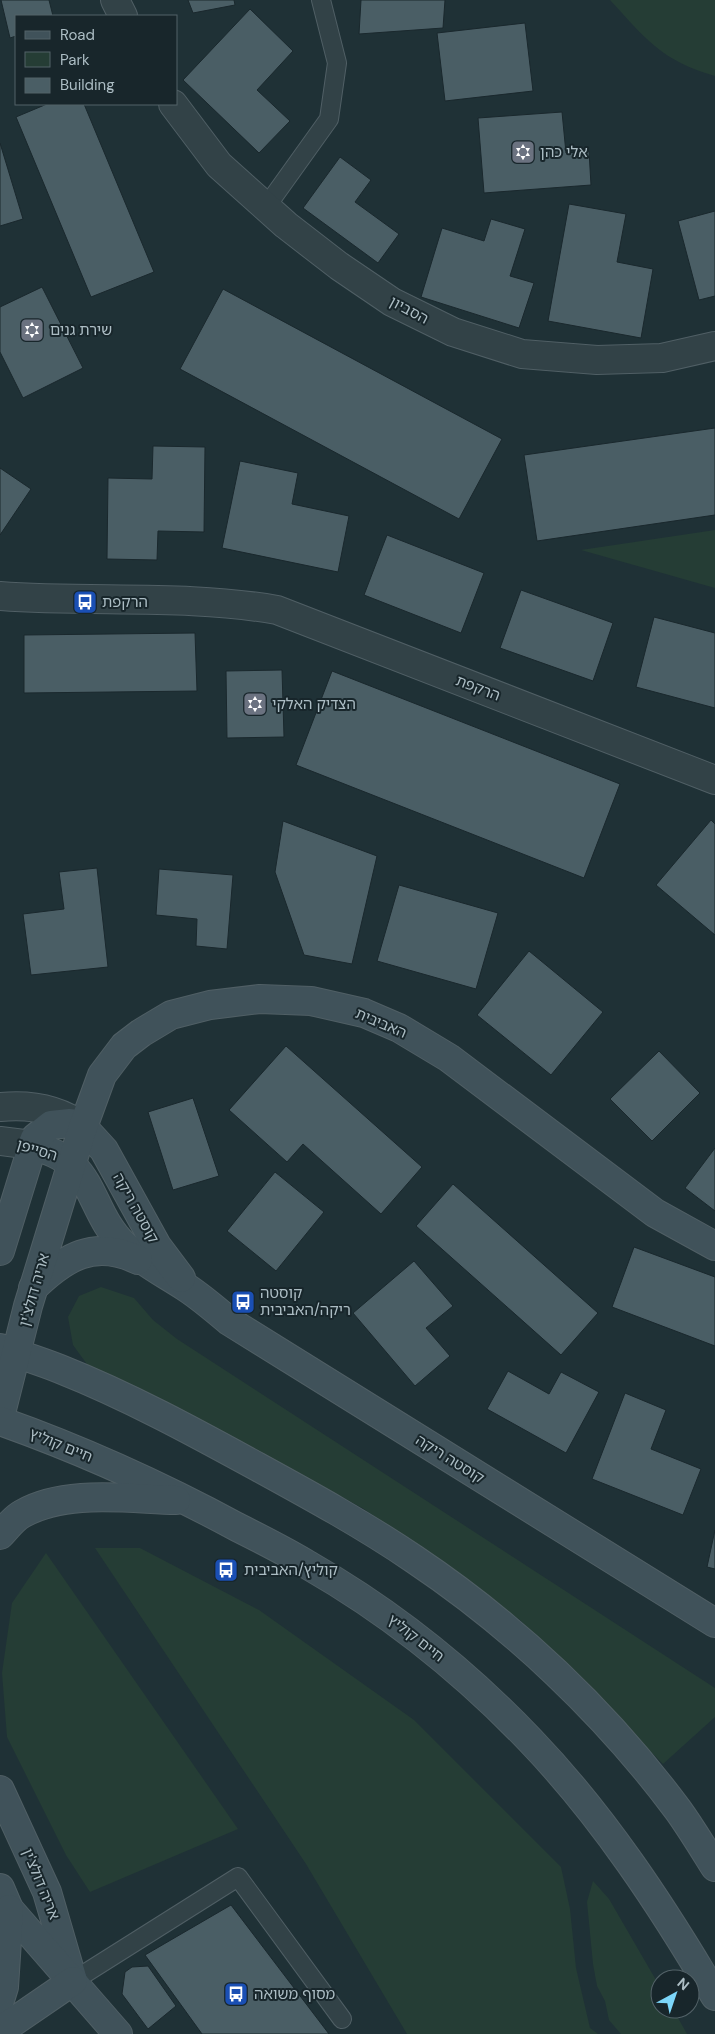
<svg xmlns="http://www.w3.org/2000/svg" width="715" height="2034" viewBox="0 0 715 2034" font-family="'DM Sans','Noto Sans Hebrew',sans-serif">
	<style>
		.green { fill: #253d35 }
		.building { fill: #4a5e65; stroke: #1a282d }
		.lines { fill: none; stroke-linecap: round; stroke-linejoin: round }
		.lane-casing { stroke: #505f65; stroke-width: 20 }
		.street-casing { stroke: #505f65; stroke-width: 30 }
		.secondary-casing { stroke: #505f65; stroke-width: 30 }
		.lane { stroke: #324247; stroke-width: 18 }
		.street { stroke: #324247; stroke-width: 28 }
		.secondary { stroke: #40525a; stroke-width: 28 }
		.labels { text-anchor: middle; stroke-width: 4; stroke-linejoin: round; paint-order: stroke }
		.poi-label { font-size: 15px; fill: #acbdc4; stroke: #18262b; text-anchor: start }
		.street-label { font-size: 15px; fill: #acbdc4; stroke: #18262b }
	</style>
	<rect width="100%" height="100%" fill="#1f3136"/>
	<g class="green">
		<path d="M610,0H715V76C662,61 646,39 610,0Z"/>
		<polygon points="715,530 715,588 581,550"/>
		<polygon points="101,1287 134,1298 153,1320 177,1339 715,1688 715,1717 663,1764 520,1620 364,1509 283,1465 89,1367 73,1345 68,1317 79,1296"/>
		<polygon points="95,1548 140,1548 259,1610 414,1720 561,1867 570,1909 576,1968 590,2028 598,2034 407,2034 306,1864"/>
		<polygon points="46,1553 238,1829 90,1892 66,1855 7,1737 2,1673 12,1603"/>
		<polygon points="593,1881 609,1899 660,1987 660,2009 673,2009 687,2034 621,2034 609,2020 605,2001 597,1986 593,1964 587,1902"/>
	</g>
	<g class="building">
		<polygon points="1,0 49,0 53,16 16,16 16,36 10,38"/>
		<polygon points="188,0 234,0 235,5 193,13"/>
		<polygon points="361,0 445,0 443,28 359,34"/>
		<polygon points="250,9 293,51 257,90 290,121 259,153 183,80"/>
		<polygon points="525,23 533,91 445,101 437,33"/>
		<polygon points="47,104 84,104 154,272 91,297 16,117"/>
		<polygon points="562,112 566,153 589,151 591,185 484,193 478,118"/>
		<polygon points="0,143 23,219 0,226"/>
		<polygon points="340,157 371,180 355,202 399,234 378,263 303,208"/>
		<polygon points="569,204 626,214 617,262 653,269 641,338 548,321"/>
		<polygon points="715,211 715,296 699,300 678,221"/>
		<polygon points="491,219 525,229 510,276 534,283 519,328 421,297 442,228 484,241"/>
		<polygon points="42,287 83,368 23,398 0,352 0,307"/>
		<polygon points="223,289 502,439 459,519 180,369"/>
		<polygon points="715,428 715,515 537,541 524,455"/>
		<polygon points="153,446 205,447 204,532 158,531 157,560 107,559 108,478 152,479"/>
		<polygon points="240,461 298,473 292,504 349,516 338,572 222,548"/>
		<polygon points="0,468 31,489 0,535"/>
		<polygon points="387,535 484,573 461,633 364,595"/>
		<polygon points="521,590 613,623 593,681 500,648"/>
		<polygon points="654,617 715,633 715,708 636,687"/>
		<polygon points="195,633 197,691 24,693 24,635"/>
		<polygon points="282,670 284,737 227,738 226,671"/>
		<polygon points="332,671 620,784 584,878 296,765"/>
		<polygon points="711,820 715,824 715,935 656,885"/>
		<polygon points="283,821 377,856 352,964 304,955 275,872"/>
		<polygon points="97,868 108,967 31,975 23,914 64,909 59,872"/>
		<polygon points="159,869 233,875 227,949 196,946 197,919 156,915"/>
		<polygon points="399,885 498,913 476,989 377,961"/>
		<polygon points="529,951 603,1012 551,1075 477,1015"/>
		<polygon points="286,1046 422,1167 381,1214 303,1144 287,1162 229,1110"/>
		<polygon points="659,1051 700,1093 652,1141 610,1099"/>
		<polygon points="193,1098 219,1176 173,1190 148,1112"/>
		<polygon points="715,1148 715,1211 685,1188"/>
		<polygon points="275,1172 324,1212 276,1271 227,1231"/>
		<polygon points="453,1184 598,1313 561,1355 416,1226"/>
		<polygon points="634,1247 715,1277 715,1346 612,1307"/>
		<polygon points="414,1261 453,1306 426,1328 450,1356 415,1386 353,1313"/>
		<polygon points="508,1371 549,1394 561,1372 599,1392 566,1453 487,1409"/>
		<polygon points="625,1393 666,1410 651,1449 701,1469 683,1515 592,1479"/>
		<polygon points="715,1530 715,1569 707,1567"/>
		<polygon points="231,1905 329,2034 202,2034 145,1955"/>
		<polygon points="148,1966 176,2006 148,2029 122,1994 125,1972 132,1967"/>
	</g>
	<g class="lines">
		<g class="lane-casing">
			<g id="lane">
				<polyline points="266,207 329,119 337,63 321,0"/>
				<polyline points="73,1981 238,1877 342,2019"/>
			</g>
		</g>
		<g class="street-casing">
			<g id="street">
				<polyline points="115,0 123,16"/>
				<polyline points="173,104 219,165 286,225 339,266 392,302 453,332 522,354 597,360 662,358 715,346"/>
				<path d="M0,596C92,603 186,594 277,610L715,780"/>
				<path d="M0,1107C30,1104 59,1109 83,1127"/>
				<polyline points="0,1141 32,1145"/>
			</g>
		</g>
		<g class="secondary-casing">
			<g id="secondary">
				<path d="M32,1145C47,1150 62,1155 73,1166C95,1188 98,1221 124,1245C143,1263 166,1274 187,1288C202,1298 216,1310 229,1321L715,1623"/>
				<polyline points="0,1251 35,1138 51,1125 70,1123 83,1127 104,1150 157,1246 181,1278"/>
				<path d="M33,1288C65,1257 94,1239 138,1260"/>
				<path d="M0,1348C20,1355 40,1361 60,1369C128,1396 194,1432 258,1467C311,1496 364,1525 414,1559C514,1626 606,1713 678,1810C691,1828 703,1848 715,1867"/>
				<polyline points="0,1417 28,1306 83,1127 102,1075 124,1046 141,1033 171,1015 210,1005 260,999 311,1001 364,1013 399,1028 449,1058 655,1213 715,1246"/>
				<path d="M0,1421C82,1450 161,1486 237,1527C261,1539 285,1551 308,1565C390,1612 465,1672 530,1740C603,1816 662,1906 715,1996"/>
				<path d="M0,1535C7,1528 13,1519 22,1514C65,1489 128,1499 176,1500"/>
				<polyline points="0,1790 47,1892 73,1981"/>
				<polyline points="0,1888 9,1909 118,2034"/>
				<polyline points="0,2000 4,1987 9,1909"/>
				<polyline points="0,2031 73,1981"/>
			</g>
		</g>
		<use href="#lane" class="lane"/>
		<use href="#street" class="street"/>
		<use href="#secondary" class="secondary"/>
	</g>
	<defs>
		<g id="synagogue-square" transform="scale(1.25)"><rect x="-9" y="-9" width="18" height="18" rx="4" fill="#6b7280" stroke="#18262b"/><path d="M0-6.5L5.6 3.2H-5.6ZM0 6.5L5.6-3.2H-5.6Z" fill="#fff"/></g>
		<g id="bus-square" transform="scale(1.25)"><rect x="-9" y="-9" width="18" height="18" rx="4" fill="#1a4fb4" stroke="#18262b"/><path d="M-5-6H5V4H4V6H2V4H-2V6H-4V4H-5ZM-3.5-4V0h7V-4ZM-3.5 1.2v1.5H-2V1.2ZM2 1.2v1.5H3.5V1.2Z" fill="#fff"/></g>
	</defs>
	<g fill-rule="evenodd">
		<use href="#synagogue-square" x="523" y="152"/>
		<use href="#synagogue-square" x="32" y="330"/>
		<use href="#bus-square" x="85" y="602"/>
		<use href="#synagogue-square" x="255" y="704"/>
		<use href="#bus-square" x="243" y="1302"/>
		<use href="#bus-square" x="226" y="1570"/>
		<use href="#bus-square" x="236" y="1994"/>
	</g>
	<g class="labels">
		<g class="poi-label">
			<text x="540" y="157">אלי כהן</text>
			<text x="50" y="335">שירת גנים</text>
			<text x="102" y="607">הרקפת</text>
			<text x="272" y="709">הצדיק האלקי</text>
			<text x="260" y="1298">קוסטה<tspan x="260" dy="17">ריקה/האביבית</tspan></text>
			<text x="244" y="1575">קוליץ/האביבית</text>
			<text x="254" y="1999">מסוף משואה</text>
		</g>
		<g class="street-label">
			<text transform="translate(409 310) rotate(28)" y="5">הסביון</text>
			<text transform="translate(478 688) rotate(21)" y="5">הרקפת</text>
			<text transform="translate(381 1023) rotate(23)" y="5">האביבית</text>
			<text transform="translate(37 1150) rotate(17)" y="5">הסייפן</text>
			<text transform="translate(136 1208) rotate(61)" y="5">קוסטה ריקה</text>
			<text transform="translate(34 1290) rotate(-74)" y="5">אריה דולצ'ין</text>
			<text transform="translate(61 1445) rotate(22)" y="5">חיים קוליץ</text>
			<text transform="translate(450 1459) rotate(32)" y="5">קוסטה ריקה</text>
			<text transform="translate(416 1638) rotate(38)" y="5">חיים קוליץ</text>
			<text transform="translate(41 1884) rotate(68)" y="5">אריה דולצ'ין</text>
		</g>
	</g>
	<rect x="15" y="15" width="162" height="90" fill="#18262b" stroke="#536268"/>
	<rect x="25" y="31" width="25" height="8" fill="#40525a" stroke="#536268"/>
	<text x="60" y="40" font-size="15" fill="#acbdc4">Road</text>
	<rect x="25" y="52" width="25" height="15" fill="#253d35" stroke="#536268"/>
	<text x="60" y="65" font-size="15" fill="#acbdc4">Park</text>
	<rect x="25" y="78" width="25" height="15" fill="#4a5e65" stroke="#536268"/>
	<text x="60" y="90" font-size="15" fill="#acbdc4">Building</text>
	<g transform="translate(675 1994) rotate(40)"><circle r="24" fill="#18262b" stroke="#536268"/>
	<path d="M0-4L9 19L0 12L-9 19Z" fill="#7cd6f9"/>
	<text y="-8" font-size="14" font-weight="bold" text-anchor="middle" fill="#acbdc4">N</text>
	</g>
</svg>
